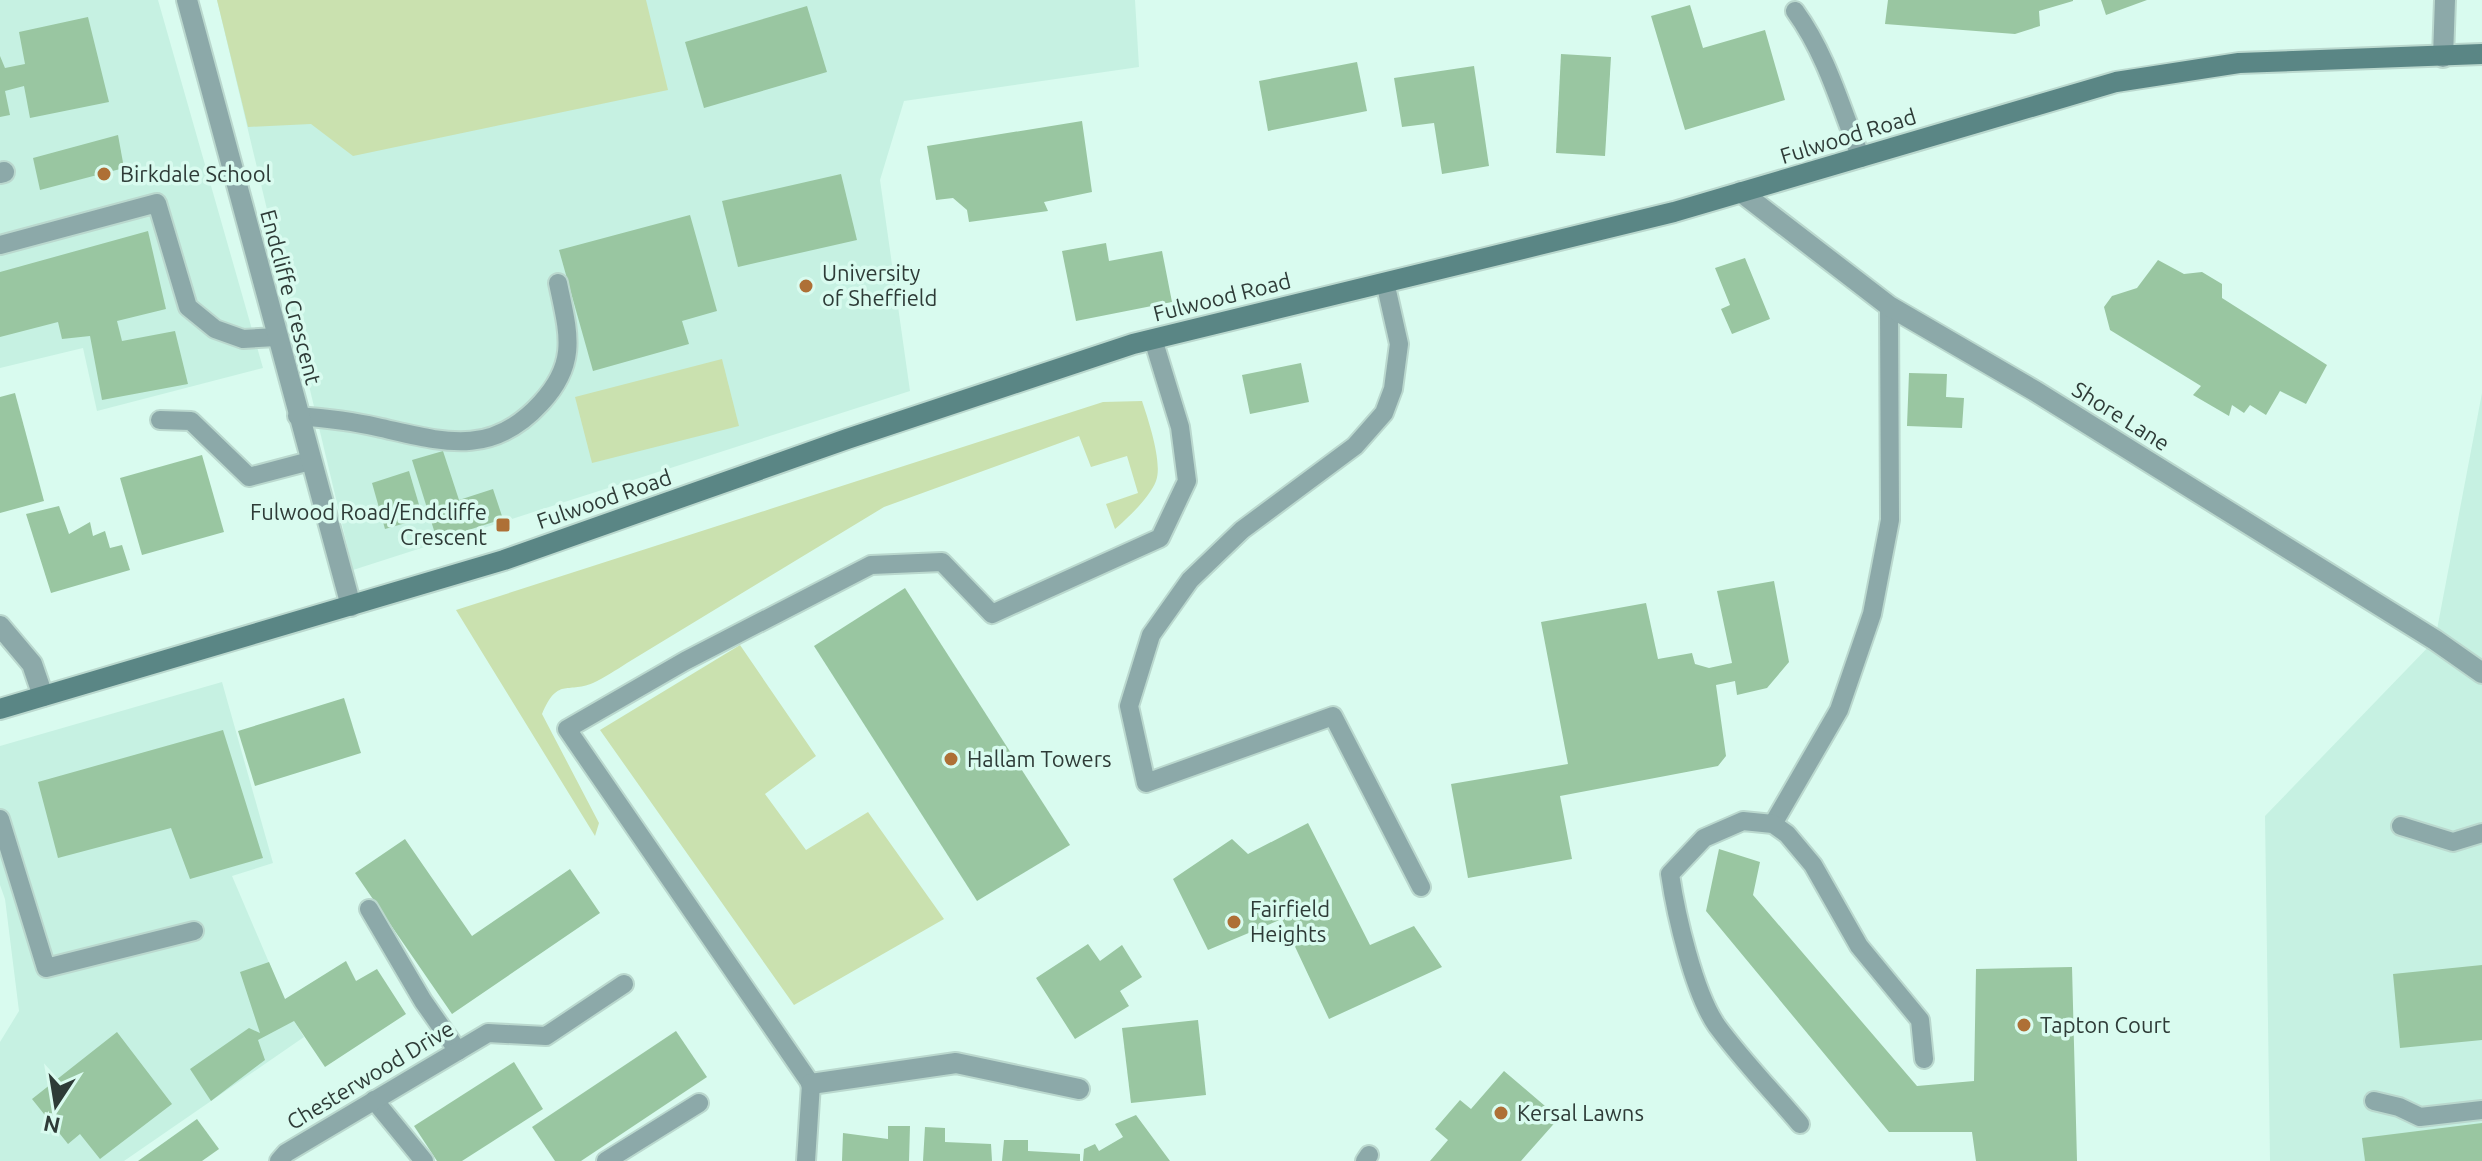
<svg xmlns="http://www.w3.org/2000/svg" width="2482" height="1161" viewBox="0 0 2482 1161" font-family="Ubuntu,sans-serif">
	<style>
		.built { fill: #c6f1e2 }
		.green { fill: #cae1af }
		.building { fill: #99c6a1 }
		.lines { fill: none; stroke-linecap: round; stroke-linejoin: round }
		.lane-casing { stroke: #bad8ce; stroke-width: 22 }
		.street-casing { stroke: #bad8ce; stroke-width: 24 }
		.secondary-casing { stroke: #bad8ce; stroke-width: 24 }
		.lane { stroke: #8ca9a9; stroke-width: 18 }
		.street { stroke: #8ca9a9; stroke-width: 20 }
		.secondary { stroke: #5a8685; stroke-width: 20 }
		.poi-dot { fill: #ae7036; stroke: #d9fbef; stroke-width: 3 }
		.labels { text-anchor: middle; stroke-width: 7; stroke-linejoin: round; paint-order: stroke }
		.street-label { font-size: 22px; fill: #2e3b37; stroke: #d9fbef }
		.poi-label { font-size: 22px; fill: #2e3b37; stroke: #d9fbef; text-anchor: start }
	</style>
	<rect width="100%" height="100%" fill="#d9fbef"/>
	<g class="built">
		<polygon points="0,0 158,0 263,368 97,411 83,348 0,368"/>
		<polygon points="217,0 1135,0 1139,67 904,101 880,180 910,391 353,570"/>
		<polygon points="2482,393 2482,1161 2270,1161 2265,816 2435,640"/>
		<polygon points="222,682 273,863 232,876 294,1021 304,1037 124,1161 0,1161 0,1042 19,1011 5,899 0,885 0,746"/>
	</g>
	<g class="green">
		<polygon points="217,0 646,0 668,90 353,156 311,124 248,127"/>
		<polygon points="722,359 739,426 592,463 575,397"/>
		<path d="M1142,401C1148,419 1163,463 1156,481C1150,497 1128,518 1115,529L1106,504L1138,493L1127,456L1091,467L1079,436L884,507L627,663C616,670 604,678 593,683C566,694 558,677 542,714L599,823L595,836L456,610L1103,402Z"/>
		<polygon points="740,645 816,756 765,794 806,850 868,812 944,919 794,1005 600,730"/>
	</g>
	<g class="building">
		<polygon points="1888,0 2073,0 2073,1 2039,11 2040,26 2015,34 1885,24"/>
		<polygon points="2101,0 2147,0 2106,15"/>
		<polygon points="1690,5 1703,48 1765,30 1785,100 1685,130 1651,16"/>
		<polygon points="807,6 827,72 704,108 685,42"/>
		<polygon points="88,17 109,102 30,118 24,86 5,91 10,115 0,117 0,56 5,68 25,64 19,32"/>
		<polygon points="1561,54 1611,57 1605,156 1556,153"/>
		<polygon points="1357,62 1367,111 1268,131 1259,81"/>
		<polygon points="1474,66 1489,166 1442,174 1434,123 1402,127 1394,78"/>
		<polygon points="1082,121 1092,192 1044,202 1048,211 969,222 967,210 953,198 936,200 927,146"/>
		<polygon points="118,135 124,168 40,190 33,158"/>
		<polygon points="841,174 857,240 738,267 722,201"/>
		<polygon points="690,215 717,311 682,321 689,344 593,371 559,250"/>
		<polygon points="148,231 166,309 117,321 122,341 175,331 188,384 102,400 90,336 62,339 58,322 0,337 0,272"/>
		<polygon points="1106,243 1109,261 1162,251 1172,302 1076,321 1062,251"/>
		<polygon points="1745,258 1770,319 1732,334 1721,309 1730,305 1715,268"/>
		<polygon points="2158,260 2184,274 2202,272 2222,284 2222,298 2327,365 2306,404 2280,391 2266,415 2250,405 2244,413 2232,405 2229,416 2193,395 2201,386 2110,330 2104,307 2112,296 2137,288"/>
		<polygon points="1301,363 1309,402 1250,414 1242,375"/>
		<polygon points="1909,373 1947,374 1946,397 1964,398 1962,428 1907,426"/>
		<polygon points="15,393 44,501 0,513 0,397"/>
		<polygon points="443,451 459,500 493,489 503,519 437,540 412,460"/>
		<polygon points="202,455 224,532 142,555 120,478"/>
		<polygon points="409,471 423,518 385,529 372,483"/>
		<polygon points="59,506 69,534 90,522 93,536 105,531 110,548 122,545 130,570 51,593 26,514"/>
		<polygon points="1774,581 1789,662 1767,688 1737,695 1735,681 1716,685 1726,756 1718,766 1560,796 1572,859 1468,878 1451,784 1568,764 1541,622 1646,603 1658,659 1692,653 1695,664 1709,668 1732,663 1717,591"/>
		<polygon points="905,588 1070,845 977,901 814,646"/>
		<polygon points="344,698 361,753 255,786 238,731"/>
		<polygon points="223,730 263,858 190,879 171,828 58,858 38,782"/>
		<polygon points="1308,823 1370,945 1414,926 1442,967 1329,1019 1282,919 1208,950 1173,879 1232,839 1248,854"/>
		<polygon points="405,839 472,936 570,869 600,913 452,1014 355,873"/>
		<polygon points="1719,849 1760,862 1753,895 1917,1086 1974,1081 1976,969 2072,967 2077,1161 1976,1161 1972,1132 1889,1132 1706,911"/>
		<polygon points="1088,944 1100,961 1122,945 1142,977 1120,991 1129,1006 1075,1039 1036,978"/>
		<polygon points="346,961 356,981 377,969 406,1014 325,1067 294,1021 258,1040 265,1060 211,1101 190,1069 249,1028 260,1033 240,972 269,962 285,999"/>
		<polygon points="2482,965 2482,1040 2400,1048 2393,974"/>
		<polygon points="1198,1020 1206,1095 1131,1103 1122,1028"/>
		<polygon points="676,1031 707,1077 581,1161 555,1161 532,1127"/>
		<polygon points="117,1032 172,1104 100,1159 80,1134 68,1144 32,1099"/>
		<polygon points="514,1062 543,1109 462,1161 437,1161 414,1126"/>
		<polygon points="1504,1071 1559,1118 1521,1161 1430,1161 1448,1140 1435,1129 1460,1100 1471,1109"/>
		<polygon points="1136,1115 1170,1161 1083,1161 1084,1149 1095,1144 1099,1151 1123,1137 1115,1124"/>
		<polygon points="197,1119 219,1149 202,1161 138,1161"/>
		<polygon points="2482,1123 2482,1161 2365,1161 2362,1138"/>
		<polygon points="888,1126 910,1126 909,1161 842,1161 843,1133 888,1139"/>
		<polygon points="925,1127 945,1128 945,1142 991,1144 992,1161 923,1161"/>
		<polygon points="1004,1140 1028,1140 1028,1151 1080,1154 1080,1161 1002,1161"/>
	</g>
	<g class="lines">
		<g class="lane-casing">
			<g id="lane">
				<path d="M1795,11C1827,55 1841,108 1861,158"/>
				<polyline points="0,245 157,203 188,307 215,329 243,339 276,337"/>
				<polyline points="1385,282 1399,344 1393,389 1384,413 1355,446 1242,530 1190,580 1151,635 1129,706 1146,783 1333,716 1421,887"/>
				<path d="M297,416C324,418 351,421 377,427C441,441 490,459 541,403C579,362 568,332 558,283"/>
				<polyline points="160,420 191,421 249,477 310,461"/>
				<polyline points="0,819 46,968 194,931"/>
				<polyline points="1773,824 1839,710 1872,614 1890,520 1889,306"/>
				<polyline points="2401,826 2453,842 2482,833"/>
				<polyline points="369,909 423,1001 458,1051"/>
				<polyline points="374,1100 424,1161"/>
				<polyline points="2374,1101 2399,1107 2420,1117 2482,1110"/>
				<path d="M1800,1124C1773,1092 1742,1060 1717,1026C1694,993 1676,915 1670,874L1704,838L1743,821L1773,824L1787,834L1813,865L1859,946L1920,1020L1924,1059"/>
				<polyline points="279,1161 286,1153 488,1033 546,1036 624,984"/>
				<polyline points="606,1161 699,1103"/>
				<polyline points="806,1161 811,1084 567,729 685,661 871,565 942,562 992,614 1160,538 1187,481 1180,427 1153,339"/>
				<polyline points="1365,1161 1369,1155"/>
			</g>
		</g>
		<g class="street-casing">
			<g id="street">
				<polyline points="187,0 351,606"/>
				<polyline points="2443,57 2445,0"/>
				<polyline points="0,173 4,172"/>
				<polyline points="1741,192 1889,306 2035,391 2435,640 2482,673"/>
				<polyline points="0,626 32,664 43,696"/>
				<polyline points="811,1084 956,1063 1079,1089"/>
			</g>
		</g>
		<g class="secondary-casing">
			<polyline id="secondary" points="0,709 504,560 847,439 1133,344 1674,212 2116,82 2239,63 2482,54"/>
		</g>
		<use href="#lane" class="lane"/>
		<use href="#street" class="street"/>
		<use href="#secondary" class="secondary"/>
	</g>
	<g class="poi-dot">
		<circle cx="104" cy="174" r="8"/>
		<circle cx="806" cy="286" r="8"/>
		<rect x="495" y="517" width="16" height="16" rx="4"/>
		<circle cx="951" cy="759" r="8"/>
		<circle cx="1234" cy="922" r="8"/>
		<circle cx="2024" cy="1025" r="8"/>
		<circle cx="1501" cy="1113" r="8"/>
	</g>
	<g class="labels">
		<g class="street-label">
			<text transform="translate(1848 136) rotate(-17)" y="8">Fulwood Road</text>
			<text transform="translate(291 297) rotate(75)" y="8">Endcliffe Crescent</text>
			<text transform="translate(1222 297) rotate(-14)" y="8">Fulwood Road</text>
			<text transform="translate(2121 416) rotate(32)" y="8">Shore Lane</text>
			<text transform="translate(604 499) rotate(-19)" y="8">Fulwood Road</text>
			<text transform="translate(370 1075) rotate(-31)" y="8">Chesterwood Drive</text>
		</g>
		<g class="poi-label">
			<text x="120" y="182">Birkdale School</text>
			<text x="822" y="281">University<tspan x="822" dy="25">of Sheffield</tspan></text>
			<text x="487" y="520" text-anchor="end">Fulwood Road/Endcliffe<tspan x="487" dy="25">Crescent</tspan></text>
			<text x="967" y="767">Hallam Towers</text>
			<text x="1250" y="917">Fairfield<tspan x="1250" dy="25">Heights</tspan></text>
			<text x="2040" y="1033">Tapton Court</text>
			<text x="1517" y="1121">Kersal Lawns</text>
		</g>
	</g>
	<g transform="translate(56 1105) rotate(192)" stroke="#d9fbef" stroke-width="6" paint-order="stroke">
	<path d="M0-6L14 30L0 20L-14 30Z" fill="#2e3b37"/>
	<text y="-12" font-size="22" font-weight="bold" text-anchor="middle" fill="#2e3b37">N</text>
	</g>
</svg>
